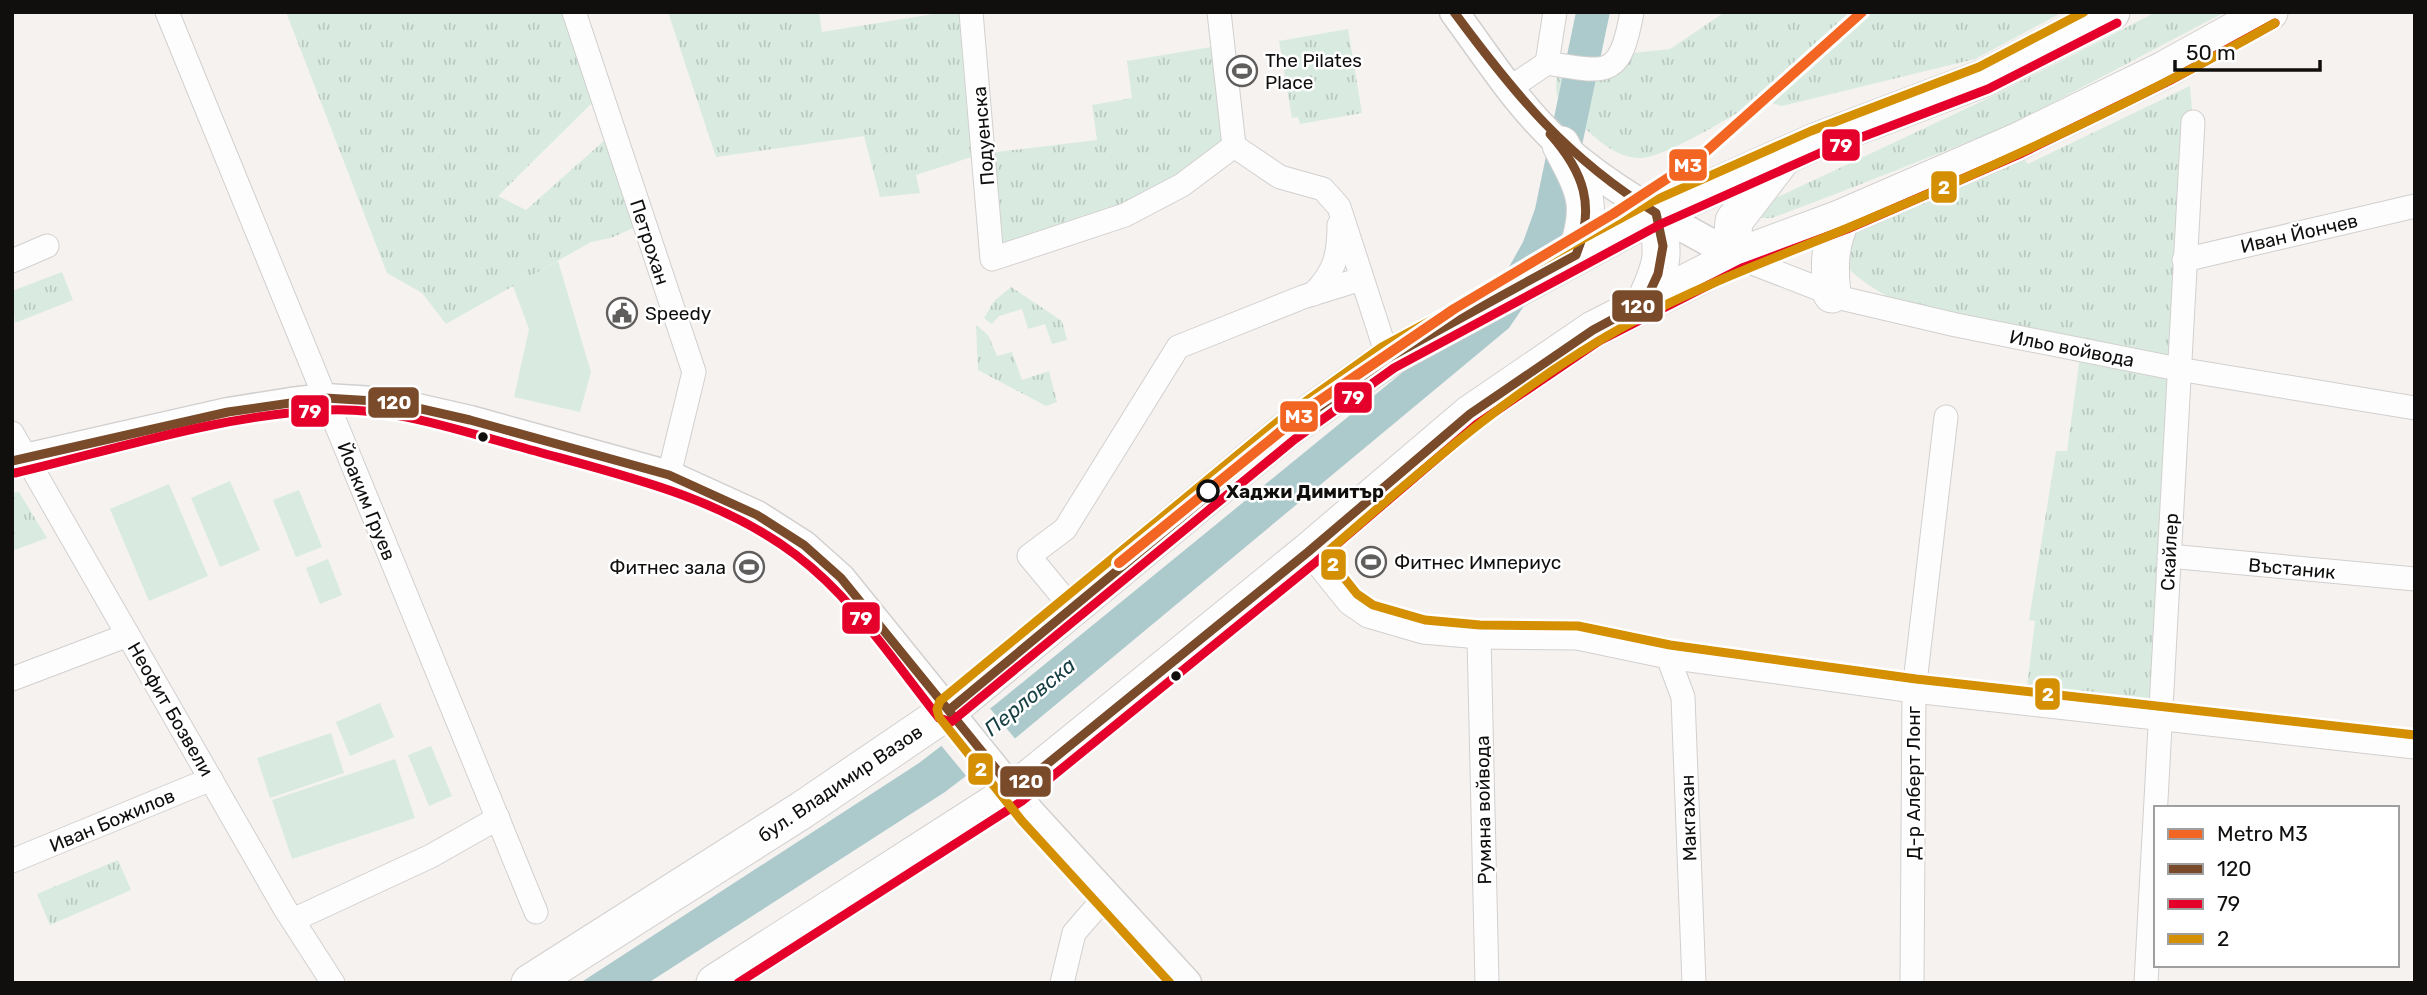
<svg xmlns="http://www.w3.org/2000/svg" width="2427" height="995" viewBox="0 0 2427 995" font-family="Rubik,sans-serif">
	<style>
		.grass { fill: url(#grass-tufts) }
		.garden { fill: #d9ebe1 }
		.water { fill: #acc9cc }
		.pier { fill: #f5f2f0 }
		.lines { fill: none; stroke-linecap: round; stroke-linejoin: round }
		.minor-casing { stroke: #d2d0cf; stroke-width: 25 }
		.tertiary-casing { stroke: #d2d0cf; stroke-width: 31 }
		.primary-casing { stroke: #d2d0cf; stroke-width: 39 }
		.minor { stroke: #fefdfd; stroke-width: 23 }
		.tertiary { stroke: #fefdfd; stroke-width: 28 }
		.primary { stroke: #fefdfd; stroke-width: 37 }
		.bus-1-casing { stroke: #fff; stroke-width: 14 }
		.bus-2-casing { stroke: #fff; stroke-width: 14 }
		.bus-3-casing { stroke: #fff; stroke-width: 14 }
		.bus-1 { stroke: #7a4b2a; stroke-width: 9 }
		.bus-2 { stroke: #e4002b; stroke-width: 9 }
		.bus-3 { stroke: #d48f02; stroke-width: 9 }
		.metro-1-casing { stroke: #fff; stroke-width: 16 }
		.metro-1 { stroke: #f26522; stroke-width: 10 }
		.bus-dot { fill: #100f0e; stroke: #fff; stroke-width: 2.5 }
		.stop-dot { fill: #fff; stroke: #100f0e; stroke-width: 3.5 }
		.labels { text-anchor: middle; stroke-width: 5; stroke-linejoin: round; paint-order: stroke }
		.poi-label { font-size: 19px; fill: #100f0e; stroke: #fff; text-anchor: start }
		.street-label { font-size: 19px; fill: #100f0e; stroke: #fff }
		.stop-label { font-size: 19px; font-weight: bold; fill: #100f0e; stroke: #fff; text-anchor: start }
		.water-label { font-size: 21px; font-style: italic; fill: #153e43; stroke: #fff }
		.line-badge { stroke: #fff; stroke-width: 2.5 }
		.badge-label { font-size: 19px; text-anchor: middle; font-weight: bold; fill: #fff }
	</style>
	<defs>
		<pattern id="grass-tufts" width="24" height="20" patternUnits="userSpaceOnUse" patternTransform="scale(1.75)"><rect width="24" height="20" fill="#d9ebe1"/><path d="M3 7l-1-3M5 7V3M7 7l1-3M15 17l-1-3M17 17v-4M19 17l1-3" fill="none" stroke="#b9c8c0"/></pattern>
	</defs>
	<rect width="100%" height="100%" fill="#f5f2f0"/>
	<g class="grass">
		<polygon points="286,12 574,12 601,94 498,196 526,210 614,132 644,223 611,238 591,242 446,324 422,293 387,273"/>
		<polygon points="668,12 819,12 822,32 946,12 972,12 988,153 1097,140 1092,105 1132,98 1127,61 1223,45 1234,146 1182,185 992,259 984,153 916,175 920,193 880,197 864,136 716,157"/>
		<path d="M1725,12H2063L1975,59L1782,106L1760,100C1735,113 1665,159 1639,158C1617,158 1595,138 1580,124C1562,108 1553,99 1557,75L1632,53L1670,49Z"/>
		<polygon points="2156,12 2225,12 2009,126 1838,193 1772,218 1755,218 1763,204 1993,96"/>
		<polygon points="1348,29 1362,113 1300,124 1298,117 1292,118 1279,41"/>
		<path d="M2190,86L2193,122L2160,718L2025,703L2035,621L2029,620L2056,451H2067L2081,349C2005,335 1892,320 1839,259L1848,231L2024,159L2028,164Z"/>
		<polygon points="62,272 73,300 15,323 12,291"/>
		<polygon points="1011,287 1062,321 1067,340 1052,344 1045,324 1028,329 1022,309 999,316 992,324 984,318 994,301"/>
		<polygon points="976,325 988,335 997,356 1012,352 1022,380 1049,371 1057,402 1046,406 978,370"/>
		<polygon points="19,492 47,538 12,551 12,493"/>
		<polygon points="118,860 131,890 50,925 37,894"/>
	</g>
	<g class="garden">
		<polygon points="558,261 591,372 580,412 514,397 529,329 513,286"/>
		<polygon points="230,481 260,550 220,567 191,498"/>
		<polygon points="169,484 208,576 149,601 110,509"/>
		<polygon points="299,490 322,547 296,557 273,500"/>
		<polygon points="328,559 342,595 320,604 306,568"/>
		<polygon points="380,703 394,737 350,756 336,722"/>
		<polygon points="331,733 344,773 270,798 257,758"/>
		<polygon points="431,746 452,796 429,806 408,755"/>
		<polygon points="395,759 415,818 292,859 272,800"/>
	</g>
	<polygon class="water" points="1576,12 1610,12 1563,236 1541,281 1509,328 1018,736 945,792 648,983 580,983 919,763 996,704 1490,301 1523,242 1535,209"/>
	<polygon class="pier" points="988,706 1017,741 968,778 939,743"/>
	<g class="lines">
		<g class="minor-casing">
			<g id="minor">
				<polyline points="167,12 536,912"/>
				<polyline points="574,12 694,372 669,475"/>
				<polyline points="971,12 992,259 1125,215 1182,185 1234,146"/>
				<polyline points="1219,12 1234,146 1280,177 1323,189 1339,207 1388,358"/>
				<polyline points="1547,63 1555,12"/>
				<path d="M1510,88L1547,63C1608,73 1620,79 1632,12"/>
				<polyline points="1737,257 1845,299 1956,325 2178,369 2415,408"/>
				<polyline points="2184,260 2415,206"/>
				<polyline points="12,261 47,246"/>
				<path d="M1313,294C1335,272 1339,255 1339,225"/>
				<polyline points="12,433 284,907 333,983"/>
				<polyline points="1308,552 1349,603 1368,616 1423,632 1479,637 1577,638 1668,657 1914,691 2415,747"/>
				<polyline points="2169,556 2415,579"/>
				<polyline points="1072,608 1029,556 1065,529 1178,347 1303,297 1361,279"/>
				<polyline points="1479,637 1487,983"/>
				<polyline points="1668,657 1683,697 1694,983"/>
				<polyline points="12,679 128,635"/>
				<polyline points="12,861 211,779"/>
				<polyline points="293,920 431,856 498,818"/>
				<polyline points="1062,983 1074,933 1106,896"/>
				<polyline points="1912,983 1914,691 1946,417"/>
				<polyline points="2146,983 2193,122"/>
			</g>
		</g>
		<g class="tertiary-casing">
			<g id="tertiary">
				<path d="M1454,12C1488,58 1519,108 1562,146C1615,193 1676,224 1737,257"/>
				<polyline points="12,461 228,412 291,402 325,398 391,402 470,420 669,475 757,515 804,545 841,578 1031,813 1187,983"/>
			</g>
		</g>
		<g class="primary-casing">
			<g id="primary">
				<path d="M1561,145C1585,191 1594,204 1576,255"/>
				<polyline points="1737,257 1733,233 1734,221 1780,161"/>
				<path d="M1832,294C1829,266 1829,244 1842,218"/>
				<path d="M1645,302C1663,264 1665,254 1656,213"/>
				<polyline points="530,983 802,810 949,710 1288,429 1388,358 1656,213 1815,142 1984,78 2111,12"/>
				<polyline points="715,983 1014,791 1308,552 1470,414 1593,330 1737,257 1842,218 2017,142 2164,70 2269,12"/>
			</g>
		</g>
		<use href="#minor" class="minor"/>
		<use href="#tertiary" class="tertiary"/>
		<use href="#primary" class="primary"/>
		<g class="bus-1-casing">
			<g id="bus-1">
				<path d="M12,461L228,412L325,398L391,402L470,420L669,475L757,515L804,545L841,578L1014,791L1308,552L1470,414L1593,330L1645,302L1658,274L1663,246L1656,213C1566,157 1516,96 1454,12"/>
				<path d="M949,710L1288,429L1388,358L1576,255C1596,207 1584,172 1550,134"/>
			</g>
		</g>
		<g class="bus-2-casing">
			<g id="bus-2">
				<path d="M15,473C117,449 221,415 326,410C392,407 454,429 517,446C612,473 716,494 796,555C854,599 894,662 939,718L951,722L1295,439L1394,368L1661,224L1820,153L1988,89L2117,23"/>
				<polyline points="738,983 1022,801 1316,562 1477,424 1599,341 1742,268 1847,229 2022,153 2169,81 2275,23"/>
			</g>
		</g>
		<g class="bus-3-casing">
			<g id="bus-3">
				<path d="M2275,23C2146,97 2012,159 1874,217C1793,252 1710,280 1632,322C1519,383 1422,470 1325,554L1357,594L1373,605L1425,620L1480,625L1578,626L1670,645L1916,679L2415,735"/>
				<polyline points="1170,983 1022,821 939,717 937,709 940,701 1280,420 1382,347 1651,202 1811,131 1979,67 2084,12"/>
			</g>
		</g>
		<use href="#bus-1" class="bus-1"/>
		<use href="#bus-2" class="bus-2"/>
		<use href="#bus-3" class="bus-3"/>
		<g class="metro-1-casing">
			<polyline id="metro-1" points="1119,563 1313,405 1454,309 1613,214 1700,157 1862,12"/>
		</g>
		<use href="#metro-1" class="metro-1"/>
	</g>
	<defs>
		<g id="stadium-ring" transform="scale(1.575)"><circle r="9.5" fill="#fff" stroke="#605e5d" stroke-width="1.5"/><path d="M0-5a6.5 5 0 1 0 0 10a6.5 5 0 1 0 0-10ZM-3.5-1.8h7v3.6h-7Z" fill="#605e5d"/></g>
		<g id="civic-ring" transform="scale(1.575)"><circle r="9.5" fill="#fff" stroke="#605e5d" stroke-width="1.5"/><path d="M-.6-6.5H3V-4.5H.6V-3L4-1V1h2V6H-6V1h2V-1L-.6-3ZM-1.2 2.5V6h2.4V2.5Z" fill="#605e5d"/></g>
	</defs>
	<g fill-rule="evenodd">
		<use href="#stadium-ring" x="1242" y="71"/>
		<use href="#civic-ring" x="622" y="313"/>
		<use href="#stadium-ring" x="1371" y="562"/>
		<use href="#stadium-ring" x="749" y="567"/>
	</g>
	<g class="bus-dot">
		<circle cx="483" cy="437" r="6"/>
		<circle cx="1176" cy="676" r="6"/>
	</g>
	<circle class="stop-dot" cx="1208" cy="491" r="10"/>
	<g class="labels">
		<g class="poi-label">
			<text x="1265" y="67">The Pilates<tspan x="1265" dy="22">Place</tspan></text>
			<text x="645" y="320">Speedy</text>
			<text x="1394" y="569">Фитнес Империус</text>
			<text x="726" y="574" text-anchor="end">Фитнес зала</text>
		</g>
		<g class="street-label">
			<text transform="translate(983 136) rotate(-95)" y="7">Подуенска</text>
			<text transform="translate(2299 233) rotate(-13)" y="7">Иван Йончев</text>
			<text transform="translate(650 242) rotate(72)" y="7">Петрохан</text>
			<text transform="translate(2072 348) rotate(11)" y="7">Ильо войвода</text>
			<text transform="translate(367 501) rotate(68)" y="7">Йоаким Груев</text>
			<text transform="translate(2169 552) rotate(-87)" y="7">Скайлер</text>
			<text transform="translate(2292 568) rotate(5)" y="7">Въстаник</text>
			<text transform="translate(171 709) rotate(60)" y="7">Неофит Бозвели</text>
			<text transform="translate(840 783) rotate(-34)" y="7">бул. Владимир Вазов</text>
			<text transform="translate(1913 783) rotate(-90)" y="7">Д-р Алберт Лонг</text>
			<text transform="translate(1483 810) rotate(-91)" y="7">Румяна войвода</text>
			<text transform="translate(1688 818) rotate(-92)" y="7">Макгахан</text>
			<text transform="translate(112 820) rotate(-23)" y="7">Иван Божилов</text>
		</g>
		<g class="stop-label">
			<text x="1226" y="498">Хаджи Димитър</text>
		</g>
		<g class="water-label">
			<text transform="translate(1030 697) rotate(-39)" y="7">Перловска</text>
		</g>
	</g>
	<g class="line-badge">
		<rect x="1821" y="128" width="40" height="34" rx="7" fill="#e4002b"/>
		<rect x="1668" y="148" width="40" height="34" rx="7" fill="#f26522"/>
		<rect x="1930" y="170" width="28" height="34" rx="7" fill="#d48f02"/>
		<rect x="1611" y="289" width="53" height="34" rx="7" fill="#7a4b2a"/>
		<rect x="1333" y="381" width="40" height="33" rx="7" fill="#e4002b"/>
		<rect x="367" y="386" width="53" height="33" rx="7" fill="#7a4b2a"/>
		<rect x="290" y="394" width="40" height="34" rx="7" fill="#e4002b"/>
		<rect x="1279" y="400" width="40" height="33" rx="7" fill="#f26522"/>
		<rect x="1320" y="548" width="27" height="33" rx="7" fill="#d48f02"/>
		<rect x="841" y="601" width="40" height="34" rx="7" fill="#e4002b"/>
		<rect x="2034" y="677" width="27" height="34" rx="7" fill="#d48f02"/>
		<rect x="967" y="752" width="27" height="34" rx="7" fill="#d48f02"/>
		<rect x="999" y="765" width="53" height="33" rx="7" fill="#7a4b2a"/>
	</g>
	<g class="badge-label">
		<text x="1841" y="152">79</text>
		<text x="1688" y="172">M3</text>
		<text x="1944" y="194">2</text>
		<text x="1638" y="313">120</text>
		<text x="1353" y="404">79</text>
		<text x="394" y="409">120</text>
		<text x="310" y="418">79</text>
		<text x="1299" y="423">M3</text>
		<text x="1333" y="571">2</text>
		<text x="861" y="625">79</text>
		<text x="2048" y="701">2</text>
		<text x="981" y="776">2</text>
		<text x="1026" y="788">120</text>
	</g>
	<rect width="2427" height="995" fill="none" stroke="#100f0e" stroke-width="28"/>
	<rect x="2154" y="806" width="245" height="161" fill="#ffffff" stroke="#9f9f9f" stroke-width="2"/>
	<rect x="2168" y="829" width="35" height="10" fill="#f26522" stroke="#9f9f9f" stroke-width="2"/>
	<text x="2217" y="841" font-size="21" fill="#100f0e">Metro M3</text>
	<rect x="2168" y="864" width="35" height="10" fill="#7a4b2a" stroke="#9f9f9f" stroke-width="2"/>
	<text x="2217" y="876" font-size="21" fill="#100f0e">120</text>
	<rect x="2168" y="899" width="35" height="10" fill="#e4002b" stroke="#9f9f9f" stroke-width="2"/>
	<text x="2217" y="911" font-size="21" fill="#100f0e">79</text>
	<rect x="2168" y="934" width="35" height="10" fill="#d48f02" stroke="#9f9f9f" stroke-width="2"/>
	<text x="2217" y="946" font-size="21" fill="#100f0e">2</text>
	<path d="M2175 60v10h145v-10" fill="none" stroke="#100f0e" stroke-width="3.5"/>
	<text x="2186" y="60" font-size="21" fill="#100f0e" stroke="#ffffff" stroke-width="5" paint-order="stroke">50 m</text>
</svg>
